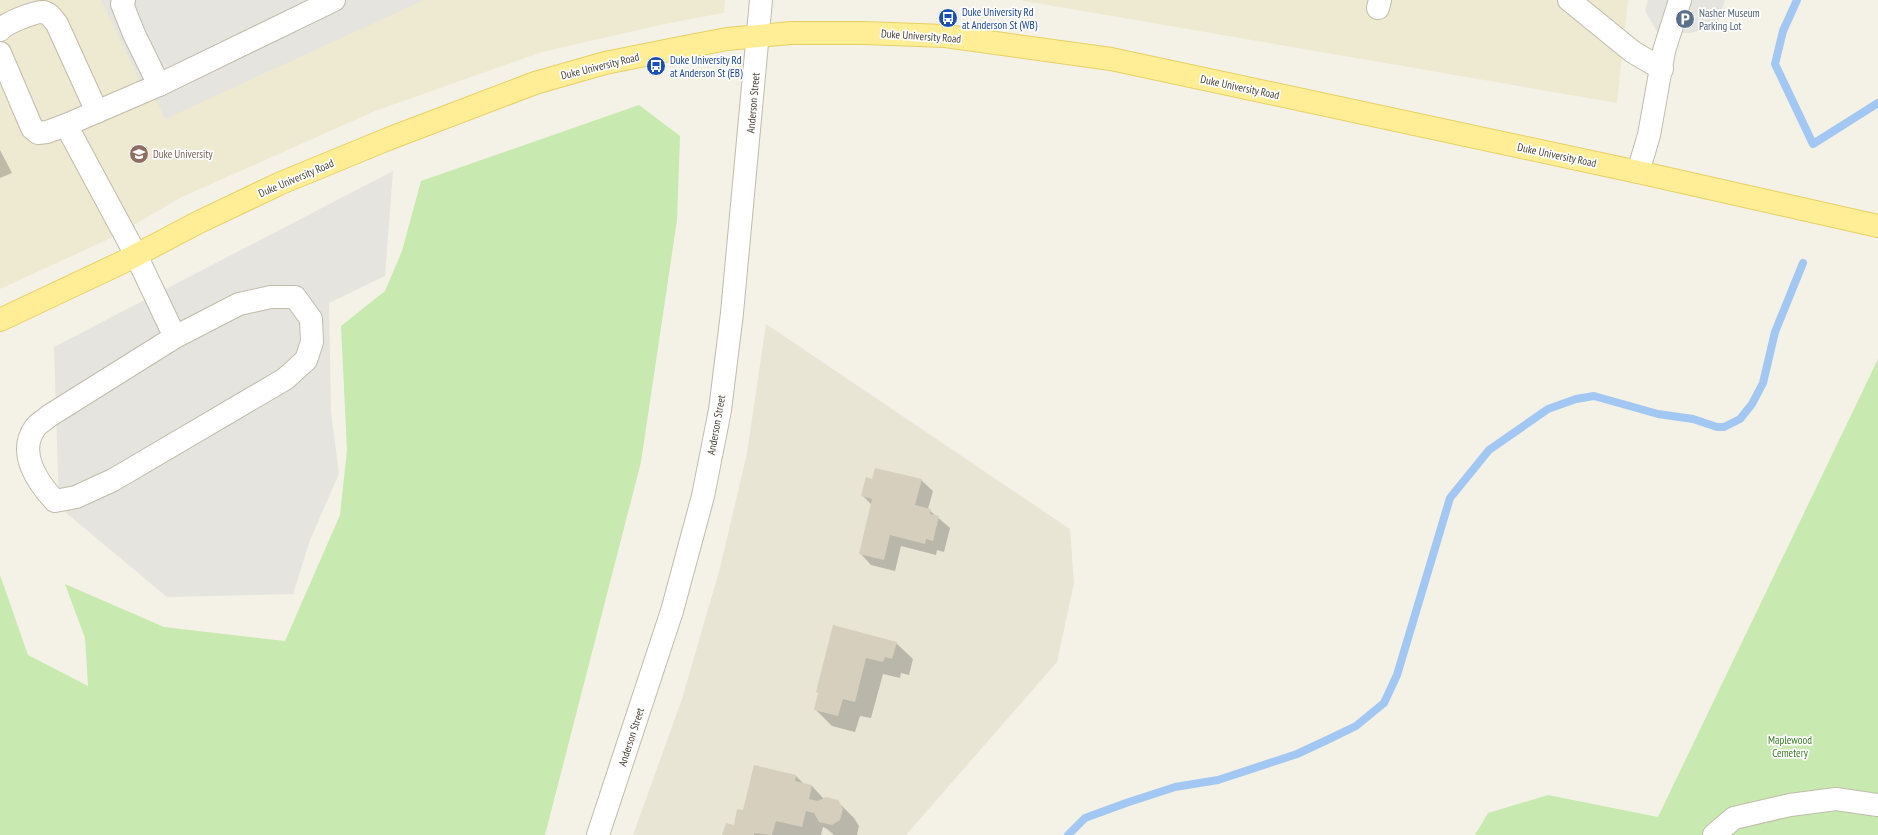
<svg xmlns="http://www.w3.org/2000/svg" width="1878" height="835" viewBox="0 0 1878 835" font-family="'PT Sans Narrow',sans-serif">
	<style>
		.residential { fill: #e8e5d5 }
		.education { fill: #eee9d1 }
		.green { fill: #c8e9af }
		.parking { fill: #e5e4df }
		.shadow { fill: #0003 }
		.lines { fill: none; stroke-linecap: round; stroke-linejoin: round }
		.stream { stroke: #a2c7f2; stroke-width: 8 }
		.building { fill: #d6cfbd }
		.minor-casing { stroke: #c0bbaa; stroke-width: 24 }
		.major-casing { stroke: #e7d063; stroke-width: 24 }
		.minor { stroke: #fff; stroke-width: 22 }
		.major { stroke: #ffee96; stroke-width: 22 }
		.labels { text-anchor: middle; stroke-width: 3.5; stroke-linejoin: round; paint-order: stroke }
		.transit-label { font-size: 11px; fill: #164399; stroke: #fff; text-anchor: start }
		.service-label { font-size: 11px; fill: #4e5e75; stroke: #fff; text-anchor: start }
		.street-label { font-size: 11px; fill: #484336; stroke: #fff }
		.education-label { font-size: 11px; fill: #785e54; stroke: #fff; text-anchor: start }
		.park-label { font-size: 11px; fill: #3c7b27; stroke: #fff }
	</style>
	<rect width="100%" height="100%" fill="#f4f2e7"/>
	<polygon class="residential" points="766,324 1070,529 1074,583 1057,662 906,835 633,835 682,699 720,568 747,453"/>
	<g class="education">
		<polygon points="0,0 725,0 724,13 669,23 542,52 375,111 182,197 113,237 0,289"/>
		<polygon points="1019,0 1628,0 1617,103"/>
	</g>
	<g class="green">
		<polygon points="639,105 680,136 677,220 641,462 545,835 0,835 0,575 28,655 88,686 85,638 65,584 164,627 285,641 340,515 347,450 341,326 385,291 402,251 421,181"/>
		<polygon points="1878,359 1878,835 1475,835 1488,813 1548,795 1658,817"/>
	</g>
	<g class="parking">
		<polygon points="101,0 424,0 165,119 155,97 147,101 136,73"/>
		<polygon points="1648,0 1725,0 1717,27 1691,33 1658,33 1645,11"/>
		<polygon points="393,171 385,276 329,303 331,412 339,474 310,540 293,594 167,597 59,507 54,347"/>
	</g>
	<g class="shadow">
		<polygon points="0,150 12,173 0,178"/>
		<polygon points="873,480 921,480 933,491 928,509 950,528 944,552 937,550 936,555 901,546 895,571 871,565 860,553 872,505 863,496"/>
		<polygon points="834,627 896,643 913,659 909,675 901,673 900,678 883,674 871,718 860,716 855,732 832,726 815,709"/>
		<polygon points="796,776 804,784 812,786 824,799 837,801 854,818 859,826 857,835 834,835 827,829 823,827 821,835 723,835 734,826 744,811"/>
	</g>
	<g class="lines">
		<g class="stream">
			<polyline points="1797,0 1783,31 1775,64 1813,144 1878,103"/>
			<polyline points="1068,835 1085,818 1126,803 1175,787 1218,780 1297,754 1325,741 1356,726 1384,703 1397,675 1450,498 1489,450 1548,409 1576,399 1594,396 1658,414 1693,419 1717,427 1724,427 1740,419 1752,404 1763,383 1775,332 1803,263"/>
		</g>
	</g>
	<g class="building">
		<polygon points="875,468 922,479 915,505 931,509 930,514 939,516 933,541 926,539 925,544 890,535 884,560 859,554 872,499 861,496 866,477 872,479"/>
		<polygon points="833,625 897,642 892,659 885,657 883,662 866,658 855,702 843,699 838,716 814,710 818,693 816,692"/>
		<polygon points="754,765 796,775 795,781 812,785 809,799 818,801 826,797 838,800 843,809 840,820 832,825 819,822 814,813 806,811 802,827 776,821 772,835 754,833 754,835 722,835 726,823 734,825 737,809 743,810"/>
	</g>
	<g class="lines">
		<g class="minor-casing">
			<g id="minor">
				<polyline points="124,0 122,4 134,34 159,85"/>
				<polyline points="1569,0 1633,52 1662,69"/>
				<polyline points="1378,8 1380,0"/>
				<path d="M0,30C3,24 34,12 42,12C49,12 53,19 57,24L97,112"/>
				<polyline points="0,53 32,128 38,133 47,132 66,125"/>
				<polyline points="1638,172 1649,135 1664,51 1680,0"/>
				<path d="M175,337L239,304L271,297H295L311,319L312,342L306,360L285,379L113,480L76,497L55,501C38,483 17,453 35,428C38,423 45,420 49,416L175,337L136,255L66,125L159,85L334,0"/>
				<polyline points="598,835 672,611 703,496 720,410 732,313 761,0"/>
				<polyline points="1714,835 1734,818 1790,805 1836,799 1878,805"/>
			</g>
		</g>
		<g class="major-casing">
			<polyline id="major" points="0,320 123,262 197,223 281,183 388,139 535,83 605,63 680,48 727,39 791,33 864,33 945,36 1111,59 1638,172 1878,226"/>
		</g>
		<use href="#minor" class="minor"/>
		<use href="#major" class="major"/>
	</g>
	<defs>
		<g id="bus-disc" transform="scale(1)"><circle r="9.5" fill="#1a4fb4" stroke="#fff"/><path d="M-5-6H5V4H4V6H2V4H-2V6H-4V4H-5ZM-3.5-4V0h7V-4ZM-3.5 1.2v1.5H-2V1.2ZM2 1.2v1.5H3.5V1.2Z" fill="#fff"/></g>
		<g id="parking-disc" transform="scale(1)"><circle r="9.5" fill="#5c6f8a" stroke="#fff"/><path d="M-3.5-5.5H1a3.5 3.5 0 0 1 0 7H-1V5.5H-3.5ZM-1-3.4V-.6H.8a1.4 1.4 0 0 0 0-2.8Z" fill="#fff"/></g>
		<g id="university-disc" transform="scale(1)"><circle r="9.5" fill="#8d6e63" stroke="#fff"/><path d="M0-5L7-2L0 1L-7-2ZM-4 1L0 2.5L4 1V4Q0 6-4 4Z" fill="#fff"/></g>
	</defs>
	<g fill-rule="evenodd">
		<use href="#bus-disc" x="948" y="18"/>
		<use href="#parking-disc" x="1685" y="19"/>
		<use href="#bus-disc" x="656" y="66"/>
		<use href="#university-disc" x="139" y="154"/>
	</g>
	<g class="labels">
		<g class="transit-label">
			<text x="962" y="16">Duke University Rd<tspan x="962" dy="13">at Anderson St (WB)</tspan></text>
			<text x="670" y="64">Duke University Rd<tspan x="670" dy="13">at Anderson St (EB)</tspan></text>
		</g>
		<g class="service-label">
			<text x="1699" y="17">Nasher Museum<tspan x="1699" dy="13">Parking Lot</tspan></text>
		</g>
		<g class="street-label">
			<text transform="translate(921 36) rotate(4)" y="4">Duke University Road</text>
			<text transform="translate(600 66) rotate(-14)" y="4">Duke University Road</text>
			<text transform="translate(1240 87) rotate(12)" y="4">Duke University Road</text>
			<text transform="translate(753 103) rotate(-85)" y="4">Anderson Street</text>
			<text transform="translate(1557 155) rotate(12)" y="4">Duke University Road</text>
			<text transform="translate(296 178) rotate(-23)" y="4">Duke University Road</text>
			<text transform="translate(716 425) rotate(-80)" y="4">Anderson Street</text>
			<text transform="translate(631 737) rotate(-72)" y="4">Anderson Street</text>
		</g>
		<g class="education-label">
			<text x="153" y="158">Duke University</text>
		</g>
		<g class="park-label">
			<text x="1790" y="744">Maplewood<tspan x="1790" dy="13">Cemetery</tspan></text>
		</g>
	</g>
</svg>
